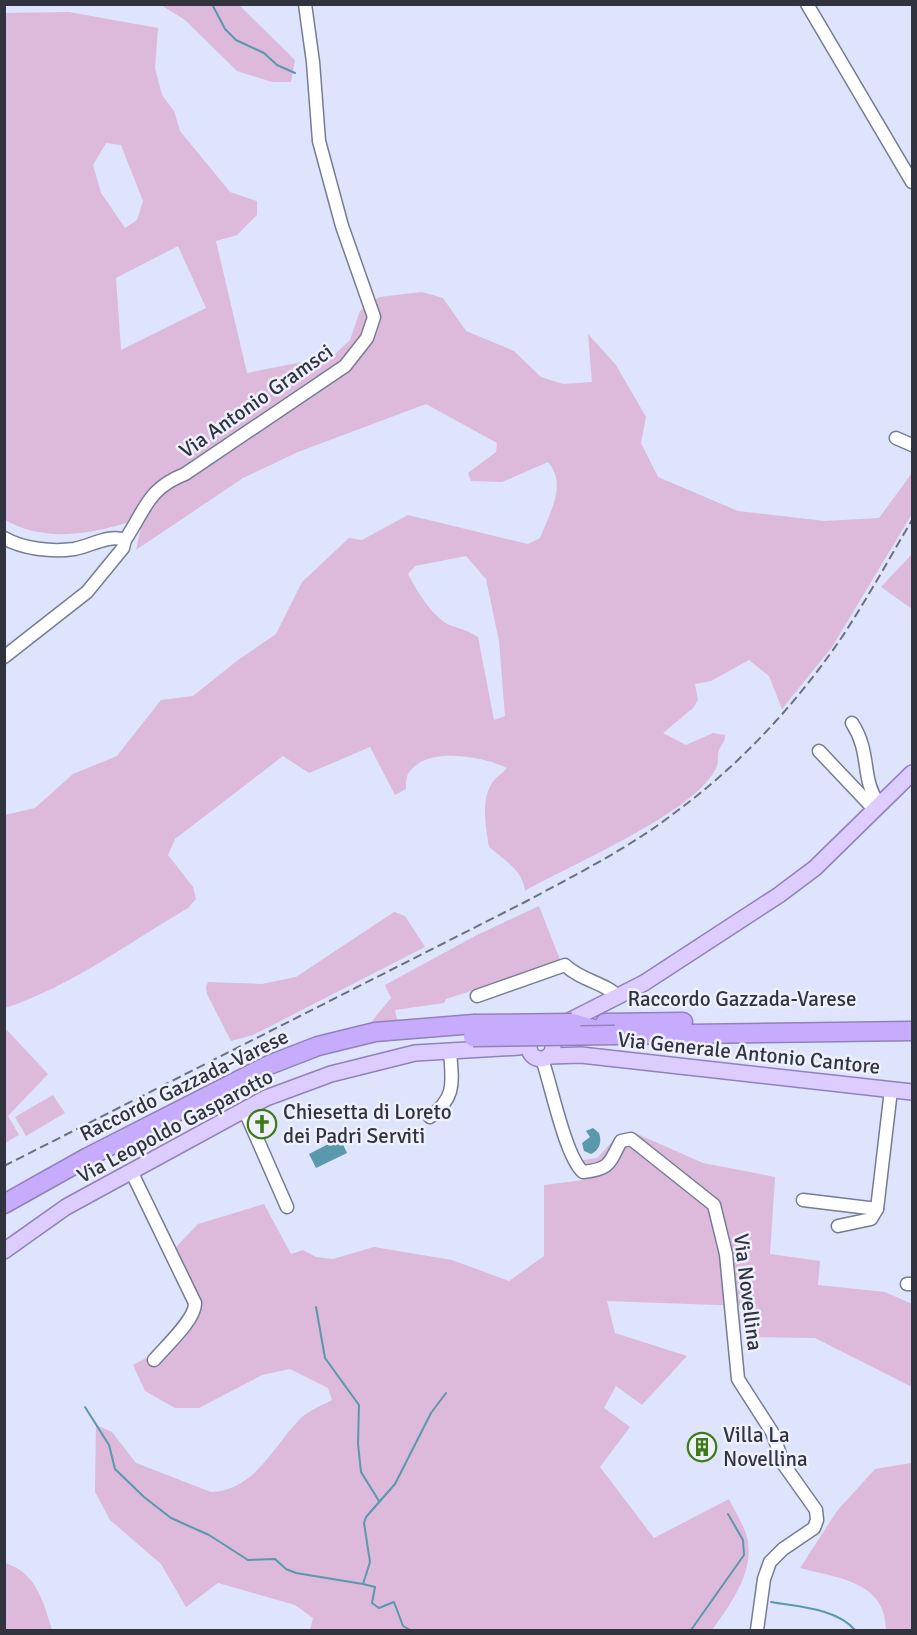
<svg xmlns="http://www.w3.org/2000/svg" width="917" height="1635" viewBox="0 0 917 1635" font-family="Signika,sans-serif">
	<style>
		.green { fill: #ddb9dc; fill-rule: evenodd }
		.water { fill: #5999ab }
		.lines { fill: none; stroke-linecap: round; stroke-linejoin: round }
		.stream { stroke: #5999ab; stroke-width: 2 }
		.minor-casing { stroke: #757d96; stroke-width: 15 }
		.major-casing { stroke: #9281ba; stroke-width: 18 }
		.highway-casing { stroke: #9281ba; stroke-width: 21 }
		.minor { stroke: #fff; stroke-width: 12 }
		.major { stroke: #ddcdfe; stroke-width: 15 }
		.highway { stroke: #c7abfd; stroke-width: 18 }
		.rail { stroke: #6c7180; stroke-width: 2; stroke-dasharray: 9 4.5; stroke-linecap: butt }
		.highway-bridge-casing { stroke: #9281ba; stroke-width: 21; stroke-linecap: butt }
		.highway-bridge { stroke: #c7abfd; stroke-width: 18 }
		.labels { text-anchor: middle; stroke-width: 5; stroke-linejoin: round; paint-order: stroke }
		.street-label { font-size: 21px; fill: #31343f; stroke: #eef1fd }
		.poi-label { font-size: 21px; fill: #31343f; stroke: #eef1fd; text-anchor: start }
	</style>
	<rect width="100%" height="100%" fill="#dde4fb"/>
	<g class="green">
		<polygon points="161,5 239,5 295,60 291,82 272,82 237,71 185,20"/>
		<path d="M69,12L158,28L155,68L162,95L174,111L180,131L230,192L257,201V215L237,235L216,241L247,373L333,356L350,340L360,311L379,297L422,292L443,298L466,331L514,351L541,377L563,384L592,382L588,334L616,365L646,417L641,443L658,477L738,511L825,521L879,518L912,473V514L832,647L782,709L769,676L749,660L711,681L695,684L698,700L693,708L663,733L686,745L713,733L725,735C725,742 723,742 720,748C717,753 719,760 717,766C698,812 569,865 525,891C523,870 504,860 489,847C486,829 481,801 491,785C494,778 503,773 507,768C484,757 429,746 410,771C406,775 406,783 406,789L395,795L370,747L309,773L283,756L175,839L168,855L193,887L196,899L188,908C128,943 72,986 5,1008V815L35,808L73,774L117,756L161,700L193,696L238,660L276,634L302,582L349,538L362,540L408,515L528,544L540,538C549,515 568,484 548,462L502,482L471,481L468,473L496,452L497,443L426,404L298,452L243,478L136,550L143,518C98,532 49,545 5,520V13ZM106,143L121,145L143,201L137,220L125,228L101,193L93,165ZM178,246L206,308L121,350L116,278ZM466,556L486,579L499,641L505,716L494,720L478,637C469,631 462,629 452,626C434,620 416,590 408,574L415,566Z"/>
		<polygon points="912,554 912,609 881,587"/>
		<polygon points="539,906 561,962 446,999 444,1003 395,1010 398,1023 367,1027 391,998 385,985 475,936"/>
		<polygon points="394,912 405,916 425,947 253,1035 231,1041 207,994 206,987 208,982 262,984 296,977"/>
		<polygon points="5,1028 48,1074 8,1116 19,1135 5,1143"/>
		<polygon points="53,1095 65,1113 26,1136 15,1117"/>
		<path d="M635,1133L703,1163L775,1177L770,1254L820,1261L818,1285L885,1292L912,1304V1387L815,1338L746,1337L745,1306L607,1301L615,1333L687,1356L642,1405L616,1386L604,1408L630,1427L600,1467L654,1538L729,1499C735,1512 746,1528 748,1542C753,1574 730,1605 712,1630H310L313,1618L295,1605L218,1583L186,1607L161,1564L110,1520L95,1492L96,1425L112,1432L136,1463L211,1492C254,1491 273,1447 299,1420C307,1411 321,1406 332,1400L328,1388L290,1369L262,1375L199,1408H175L145,1391L133,1365L174,1343L192,1305L175,1248L198,1224L264,1204L291,1254L303,1250L316,1257L333,1259L374,1247L452,1260L509,1281L544,1256V1185L584,1180L577,1161L597,1158L618,1136Z"/>
		<path d="M912,1460V1630H886C886,1581 837,1578 800,1568L837,1511L875,1469L911,1463Z"/>
		<path d="M5,1563C36,1572 44,1603 52,1630H5Z"/>
	</g>
	<g class="water">
		<path d="M593,1128L599,1133C602,1141 600,1150 591,1154L584,1151L582,1143L590,1137L586,1131Z"/>
		<polygon points="340,1138 347,1153 316,1168 309,1154"/>
	</g>
	<g class="lines">
		<g class="stream">
			<polyline points="212,4 225,29 236,40 264,53 277,65 295,73"/>
			<polyline points="316,1307 325,1358 359,1405 358,1444 361,1472 379,1501"/>
			<polyline points="85,1407 109,1445 115,1469 144,1497 171,1518 209,1535 248,1560 275,1559 286,1569 296,1573 363,1584"/>
			<path d="M771,1602C798,1607 836,1608 855,1630"/>
			<polyline points="410,1630 403,1626 394,1602 379,1608 372,1603 375,1587 363,1584 370,1562 364,1523 366,1517 395,1484 431,1413 446,1393"/>
			<polyline points="691,1630 744,1555 743,1540 728,1514"/>
		</g>
		<g class="minor-casing">
			<g id="minor">
				<polyline points="807,4 912,182"/>
				<polyline points="896,438 912,445"/>
				<path d="M4,538C23,549 52,552 74,549C91,546 108,534 125,540"/>
				<path d="M4,657L87,592L123,548L125,540C146,509 147,489 185,474L345,366L367,338L374,317L342,226L319,141L313,62L305,4"/>
				<path d="M852,723C872,754 860,778 879,804"/>
				<polyline points="819,751 874,809"/>
				<path d="M477,996L565,965C581,981 607,983 618,997"/>
				<path d="M542,1059C551,1084 565,1156 583,1172C611,1169 609,1163 621,1141L631,1139L714,1205L726,1254L738,1379L772,1432L784,1465L816,1510L817,1520L814,1528L783,1549L770,1562L764,1579L757,1630"/>
				<polyline points="244,1109 287,1207"/>
				<path d="M430,1117C457,1097 452,1081 450,1051"/>
				<path d="M131,1171L195,1303C196,1319 165,1347 154,1360"/>
				<polyline points="803,1200 877,1209 891,1090"/>
				<polyline points="838,1226 871,1219 877,1209"/>
				<polyline points="907,1284 912,1284"/>
			</g>
		</g>
		<g class="major-casing">
			<g id="major">
				<polyline points="563,1024 644,983 779,895 815,868 912,773"/>
				<circle cx="541" cy="1047" r="12"/>
				<polyline points="549,1056 581,1055 912,1092"/>
				<polyline points="4,1251 66,1207 266,1098 331,1074 415,1053 519,1047 530,1041"/>
			</g>
		</g>
		<g class="highway-casing">
			<g id="highway">
				<polyline points="572,1023 615,1035 912,1031"/>
				<polyline points="605,1023 683,1022"/>
				<polyline points="4,1204 88,1157 269,1065 318,1046 375,1032 474,1024"/>
			</g>
		</g>
		<use href="#minor" class="minor"/>
		<use href="#major" class="major"/>
		<use href="#highway" class="highway"/>
		<path class="rail" d="M4,1166L525,902C577,874 631,847 677,811C741,764 797,703 842,637C867,599 889,559 912,520"/>
		<g class="highway-bridge-casing">
			<g id="highway-bridge">
				<polyline points="474,1024 572,1023"/>
				<polyline points="473,1037 615,1035"/>
			</g>
		</g>
		<use href="#highway-bridge" class="highway-bridge"/>
	</g>
	<defs>
		<g id="church-ring" transform="scale(1.5)"><circle r="9.5" fill="#eef1fd" stroke="#3e7b16" stroke-width="1.5"/><path d="M-1.2-6h2.4v3.5h3.3v2.4h-3.3V6h-2.4V-.1h-3.3v-2.4h3.3Z" fill="#3e7b16"/></g>
		<g id="building-ring" transform="scale(1.5)"><circle r="9.5" fill="#eef1fd" stroke="#3e7b16" stroke-width="1.5"/><path d="M-4-6H4V6H1V3H-1V6H-4ZM-2.5-4.3h1.7v1.8h-1.7ZM.8-4.3h1.7v1.8H.8ZM-2.5-1h1.7V.8h-1.7ZM.8-1h1.7V.8H.8Z" fill="#3e7b16"/></g>
	</defs>
	<g fill-rule="evenodd">
		<use href="#church-ring" x="262" y="1124"/>
		<use href="#building-ring" x="702" y="1447"/>
	</g>
	<g class="labels">
		<g class="street-label">
			<text transform="translate(256 401) rotate(-35)" y="7">Via Antonio Gramsci</text>
			<text x="742" y="1006">Raccordo Gazzada-Varese</text>
			<text transform="translate(749 1053) rotate(6)" y="7">Via Generale Antonio Cantore</text>
			<text transform="translate(184 1085) rotate(-26)" y="7">Raccordo Gazzada-Varese</text>
			<text transform="translate(175 1126) rotate(-28)" y="7">Via Leopoldo Gasparotto</text>
			<text transform="translate(748 1292) rotate(83)" y="7">Via Novellina</text>
		</g>
		<g class="poi-label">
			<text x="283" y="1119">Chiesetta di Loreto<tspan x="283" dy="24">dei Padri Serviti</tspan></text>
			<text x="723" y="1442">Villa La<tspan x="723" dy="24">Novellina</tspan></text>
		</g>
	</g>
	<rect width="917" height="1635" fill="none" stroke="#31343f" stroke-width="12"/>
</svg>
